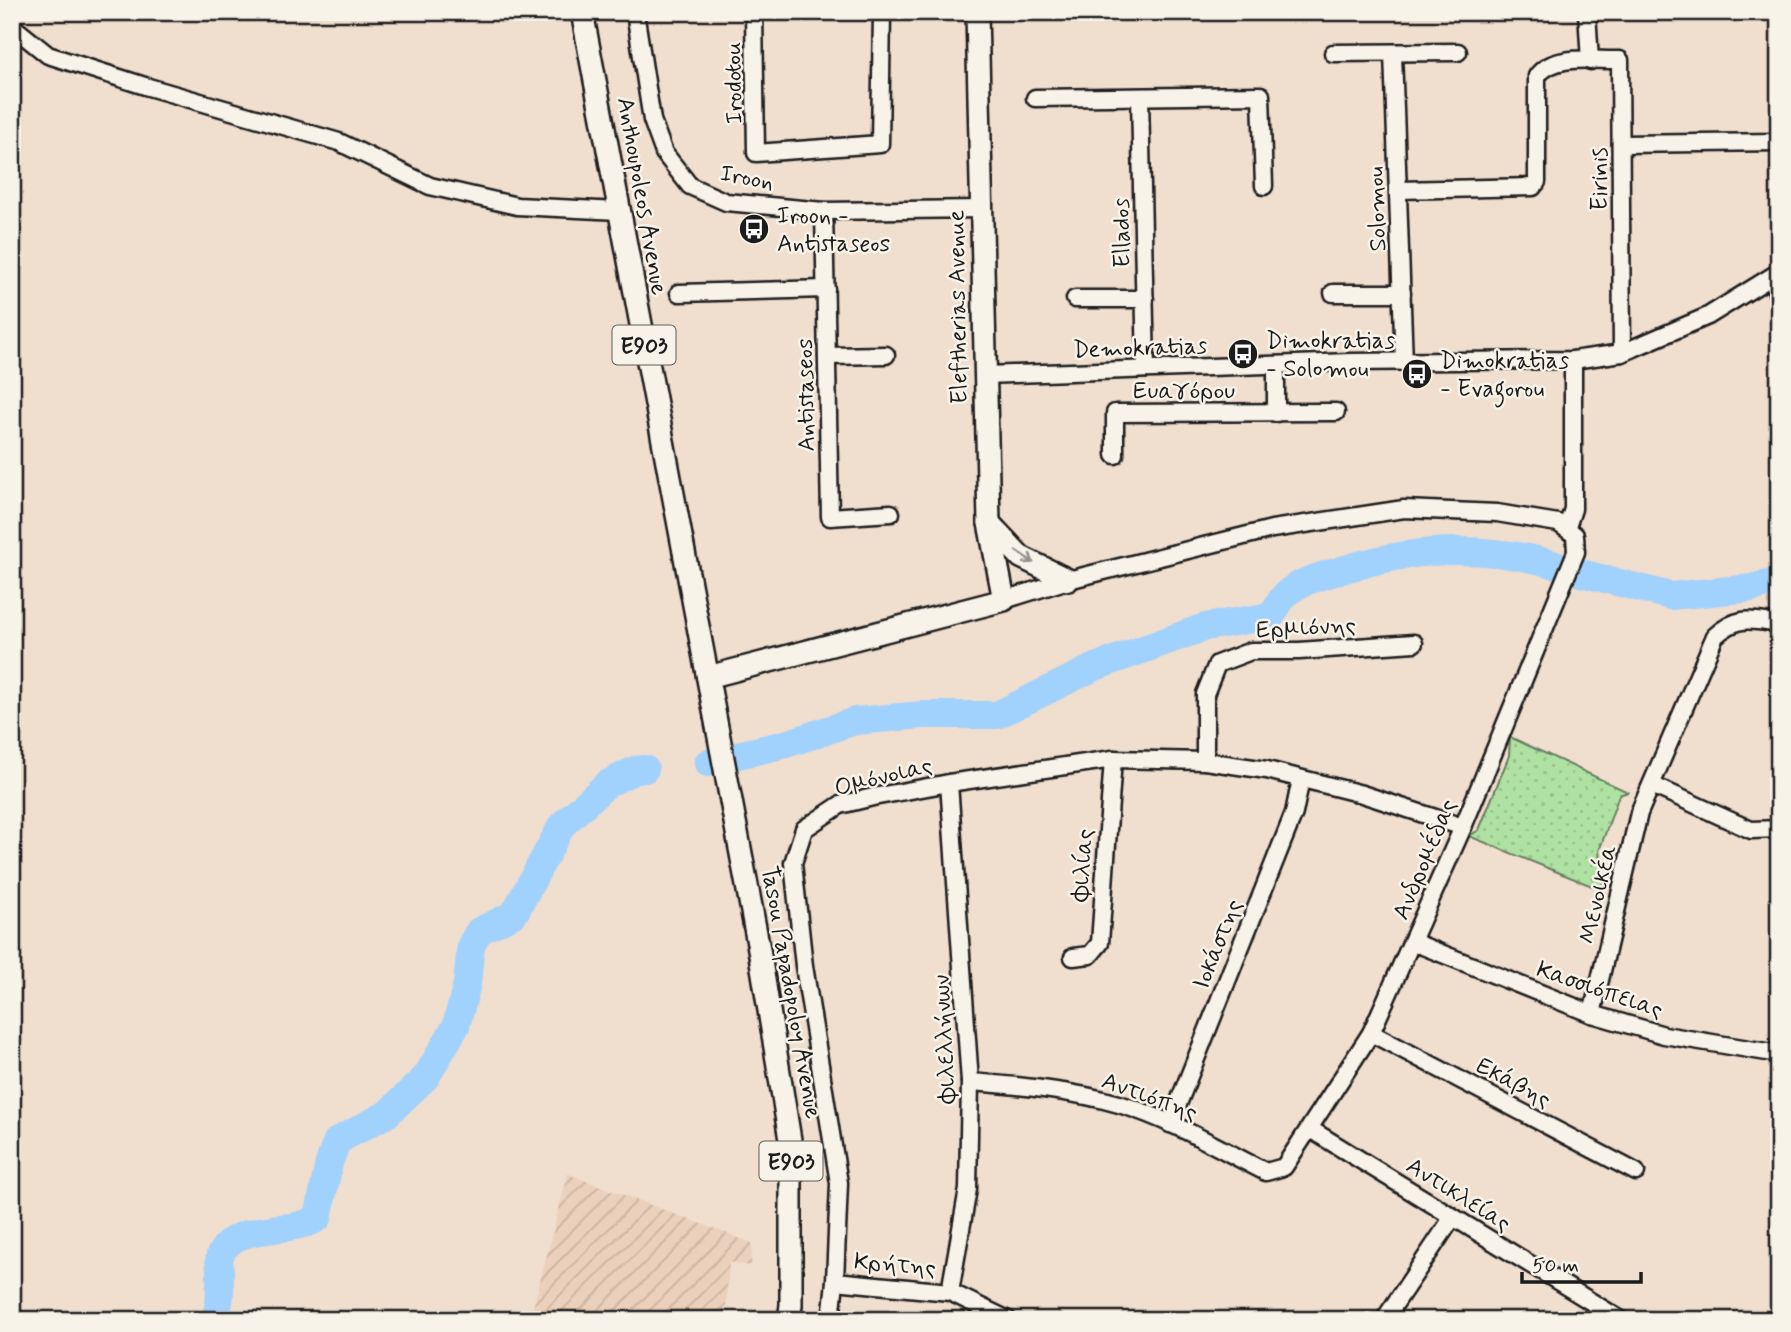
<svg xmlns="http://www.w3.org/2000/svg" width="1791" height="1332" viewBox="0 0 1791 1332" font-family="Mynerve,sans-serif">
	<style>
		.industrial { fill: url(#industrial-furrows) }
		.park { fill: url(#park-dots); stroke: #667e5f; stroke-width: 2 }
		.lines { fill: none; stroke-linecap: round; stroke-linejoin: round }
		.river { stroke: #a1d1fd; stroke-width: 28 }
		.minor-casing { stroke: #1c1c1c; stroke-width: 21 }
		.major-casing { stroke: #1c1c1c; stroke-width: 26 }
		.minor { stroke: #f7f3e8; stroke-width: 16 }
		.major { stroke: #f7f3e8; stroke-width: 21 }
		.oneway { stroke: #94928c }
		.labels { text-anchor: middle; stroke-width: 5; stroke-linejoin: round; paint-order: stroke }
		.shield { fill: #f7f3e8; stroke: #5e5c59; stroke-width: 2 }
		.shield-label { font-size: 23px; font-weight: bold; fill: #1c1c1c }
		.street-label { font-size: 24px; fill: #1c1c1c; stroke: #f7f3e8 }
		.poi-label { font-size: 24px; fill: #1c1c1c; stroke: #f7f3e8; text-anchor: start }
	</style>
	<defs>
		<pattern id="industrial-furrows" width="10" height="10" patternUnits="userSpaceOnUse" patternTransform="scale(1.75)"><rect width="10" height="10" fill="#ebd0bb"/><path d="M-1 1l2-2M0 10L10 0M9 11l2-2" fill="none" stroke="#c9b2a0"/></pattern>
		<pattern id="park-dots" width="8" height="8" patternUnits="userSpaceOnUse" patternTransform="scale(1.75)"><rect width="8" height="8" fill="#afe1a2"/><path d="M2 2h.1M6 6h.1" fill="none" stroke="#96c08b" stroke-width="1.8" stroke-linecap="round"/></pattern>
	</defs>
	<rect width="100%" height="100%" fill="#f0dece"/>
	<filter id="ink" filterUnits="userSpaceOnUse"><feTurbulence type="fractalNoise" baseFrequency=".0143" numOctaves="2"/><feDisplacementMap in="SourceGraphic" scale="14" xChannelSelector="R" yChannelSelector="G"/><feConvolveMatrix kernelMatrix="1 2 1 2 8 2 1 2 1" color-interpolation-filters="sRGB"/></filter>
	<g filter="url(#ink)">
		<polygon class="industrial" points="568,1174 752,1243 751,1266 729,1262 725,1320 530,1320"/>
		<polygon class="park" points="1510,737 1628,792 1619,795 1599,851 1604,891 1469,836 1479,830 1509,756"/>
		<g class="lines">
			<g class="river">
				<polyline points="1581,573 1671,596 1752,588 1779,581"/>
				<path d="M738,755L786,744L855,721L923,715H997L1095,667L1205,627L1271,616C1276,609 1280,600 1286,594C1299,582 1318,577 1335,572C1410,548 1480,543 1556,565"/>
				<polyline points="708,763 710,762"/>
				<path d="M214,1320C221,1305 220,1288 220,1272C220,1267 218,1260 220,1255C235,1221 292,1235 318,1218L329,1163L337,1141L387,1114L426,1077L456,1026L467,984L471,945L479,931L514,914L562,825L607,784L635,770L645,769"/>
			</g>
			<g class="minor-casing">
				<g id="minor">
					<polyline points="635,12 652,120 664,153 690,186 726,202 824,211 982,209"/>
					<polyline points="754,12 756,153 880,144 882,12"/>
					<polyline points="1587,12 1590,61"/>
					<polyline points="12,26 48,55 145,86 339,142 430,186 517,206 619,211"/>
					<polyline points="1333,53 1458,52"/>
					<polyline points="1393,53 1404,363"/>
					<polyline points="1140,97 1146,369"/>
					<polyline points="1035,98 1261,95 1264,186"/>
					<polyline points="1622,144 1779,142"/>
					<path d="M1398,190L1533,187L1537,182V76C1554,53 1594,61 1620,60L1622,353"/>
					<polyline points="824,211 830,517 891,513"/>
					<polyline points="1773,276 1779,300"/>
					<polyline points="679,293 826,289"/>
					<polyline points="1333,293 1402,293"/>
					<polyline points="1075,299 1145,299"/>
					<polyline points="827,356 886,355"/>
					<polyline points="1276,365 1276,413"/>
					<polyline points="985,375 1350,362 1573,360 1622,353 1708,316 1779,272"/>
					<polyline points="1115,455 1115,413 1336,412"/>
					<polyline points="1567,527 1573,509 1573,360"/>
					<polyline points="1205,761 1205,694 1217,664 1251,651 1299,651 1414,643"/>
					<polyline points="949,783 970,1082 968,1189 950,1292"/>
					<polyline points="1652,785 1751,830 1779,829"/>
					<polyline points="1413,942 1592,1014 1664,1035 1779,1054"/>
					<polyline points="1073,957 1090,955 1100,943 1113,759"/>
					<path d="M1592,1014L1639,813L1715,636C1738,615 1750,620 1779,624"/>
					<polyline points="1371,1033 1636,1172"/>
					<path d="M970,1082C1020,1086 1071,1090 1119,1104C1170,1119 1218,1148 1266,1172L1284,1167L1371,1033L1463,827L1576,552L1575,535L1558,523L1497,513L1404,509L1272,529L1068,580L1004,600"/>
					<polyline points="1170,1124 1294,813 1301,779"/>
					<polyline points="1310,1129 1621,1320"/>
					<polyline points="835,1281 950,1292 1008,1320"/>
					<polyline points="831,1320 835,1281 839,1183 804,966 793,863 804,829 840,805 873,797 949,783 1113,759 1205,761 1267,770 1362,794 1463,827"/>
					<polyline points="1384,1320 1453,1217"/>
				</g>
			</g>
			<g class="major-casing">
				<g id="major">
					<polyline points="582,12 759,949 791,1146 791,1305 789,1320"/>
					<polyline points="989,523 1021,557 1068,580"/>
					<polyline points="708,677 1004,600 989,523 977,12"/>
				</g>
			</g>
			<use href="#minor" class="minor"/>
			<use href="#major" class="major"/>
		</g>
		<defs><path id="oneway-shaft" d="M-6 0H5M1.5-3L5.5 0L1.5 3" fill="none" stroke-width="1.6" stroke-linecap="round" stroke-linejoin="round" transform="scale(1.75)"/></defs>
		<use class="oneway" href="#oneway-shaft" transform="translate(1025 557) rotate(34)"/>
	</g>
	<defs>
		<g id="bus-disc" transform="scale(1.575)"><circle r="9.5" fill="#1c1c1c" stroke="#f7f3e8"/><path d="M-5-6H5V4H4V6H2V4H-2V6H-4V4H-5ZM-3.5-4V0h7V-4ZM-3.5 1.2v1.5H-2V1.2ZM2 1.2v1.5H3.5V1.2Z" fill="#fff"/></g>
	</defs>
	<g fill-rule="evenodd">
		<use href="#bus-disc" x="754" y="229"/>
		<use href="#bus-disc" x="1243" y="354"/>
		<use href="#bus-disc" x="1417" y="374"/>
	</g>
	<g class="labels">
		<g class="shield">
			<rect x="612.5" y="325.5" width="63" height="39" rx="5"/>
			<rect x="759.5" y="1141.5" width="63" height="39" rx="5"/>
		</g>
		<g class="shield-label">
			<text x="644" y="353">E903</text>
			<text x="791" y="1169">E903</text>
		</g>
		<g class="street-label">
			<text transform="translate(733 83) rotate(-91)" y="8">Irodotou</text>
			<text transform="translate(747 177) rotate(11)" y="8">Iroon</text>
			<text transform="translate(1599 179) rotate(-90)" y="8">Eirinis</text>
			<text transform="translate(643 196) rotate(80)" y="8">Anthoupoleos Avenue</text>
			<text transform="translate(1376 209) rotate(-92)" y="8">Solomou</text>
			<text transform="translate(1121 233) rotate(-91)" y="8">Ellados</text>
			<text transform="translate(957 307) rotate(-91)" y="8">Eleftherias Avenue</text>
			<text transform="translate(1140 347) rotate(-2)" y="8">Demokratias</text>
			<text x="1184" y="398">Ευαγόρου</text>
			<text transform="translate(805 395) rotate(-91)" y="8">Antistaseos</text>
			<text transform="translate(1306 627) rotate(-3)" y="8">Ερμιόνης</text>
			<text transform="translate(883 776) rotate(-14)" y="8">Ομόνοιας</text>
			<text transform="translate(1424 859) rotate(-67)" y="8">Ανδρομέδας</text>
			<text transform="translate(1082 865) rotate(-86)" y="8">Φιλίας</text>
			<text transform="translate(1597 894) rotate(-77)" y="8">Μενοικέα</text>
			<text transform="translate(1217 944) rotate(-68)" y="8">Ιοκάστης</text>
			<text transform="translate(1600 989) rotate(19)" y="8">Κασσιόπειας</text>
			<text transform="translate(792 992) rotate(80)" y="8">Tasou Papadopoloy Avenue</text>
			<text transform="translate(944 1039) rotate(-93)" y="8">Φιλελλήνων</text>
			<text transform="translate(1514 1082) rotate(28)" y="8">Εκάβης</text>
			<text transform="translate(1150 1096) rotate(20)" y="8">Αντιόπης</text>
			<text transform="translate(1459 1194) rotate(32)" y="8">Αντικλείας</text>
			<text transform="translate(895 1264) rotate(5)" y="8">Κρήτης</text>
		</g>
		<g class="poi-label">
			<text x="777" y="223">Iroon -<tspan x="777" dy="28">Antistaseos</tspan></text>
			<text x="1266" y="348">Dimokratias<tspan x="1266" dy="28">- Solomou</tspan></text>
			<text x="1440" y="368">Dimokratias<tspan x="1440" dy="28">- Evagorou</tspan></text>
		</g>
	</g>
	<rect width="1791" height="1332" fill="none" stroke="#f7f3e8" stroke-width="42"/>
	<rect x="21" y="21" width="1749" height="1290" fill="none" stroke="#1c1c1c" stroke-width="2.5" filter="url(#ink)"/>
	<path d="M1522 1272v10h119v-10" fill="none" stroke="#1c1c1c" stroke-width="3.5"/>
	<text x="1532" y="1272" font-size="21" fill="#1c1c1c" stroke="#f7f3e8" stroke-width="5" paint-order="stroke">50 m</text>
</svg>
